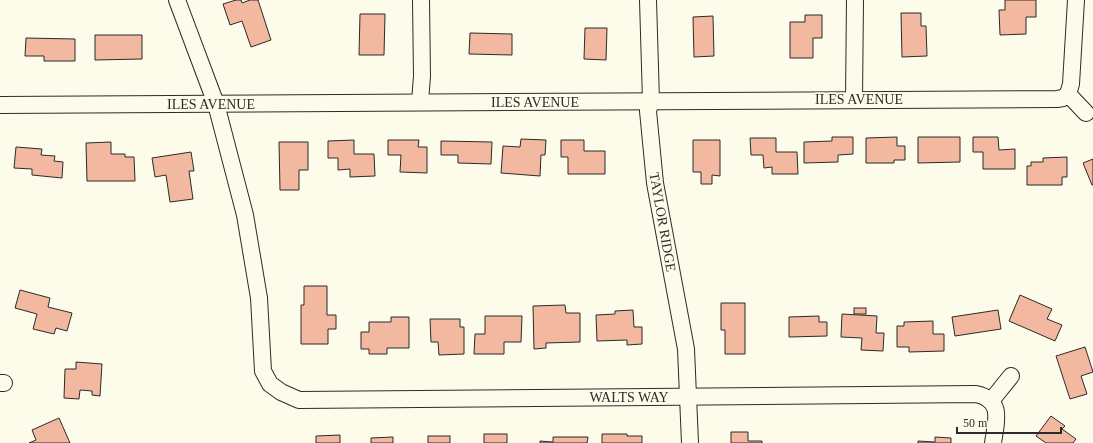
<svg xmlns="http://www.w3.org/2000/svg" width="1093" height="443" viewBox="0 0 1093 443" font-family="'Times New Roman',serif">
	<style>
		.building { fill: #f2b8a0; stroke: #2b2b2b }
		.lines { fill: none; stroke-linecap: round; stroke-linejoin: round }
		.minor-casing { stroke: #2b2b2b; stroke-width: 18 }
		.minor { stroke: #fdfbea; stroke-width: 16 }
		.labels { text-anchor: middle; stroke-width: 3; stroke-linejoin: round; paint-order: stroke }
		.street-label { font-size: 14px; fill: #2b2b2b; stroke: #fdfbea }
	</style>
	<rect width="100%" height="100%" fill="#fdfbea"/>
	<g class="building">
		<polygon points="236,0 241,0 242,3 250,0 258,0 271,40 251,47 242,21 230,25 223,4"/>
		<polygon points="1005,0 1036,0 1036,17 1026,17 1026,34 1000,35 999,10 1005,10"/>
		<polygon points="901,13 921,13 921,26 926,26 927,56 902,57"/>
		<polygon points="360,14 385,14 384,55 359,55"/>
		<polygon points="805,15 822,15 822,38 813,38 813,58 790,58 790,22 805,22"/>
		<polygon points="713,16 714,56 694,57 693,17"/>
		<polygon points="585,28 607,28 606,60 584,59"/>
		<polygon points="470,33 512,34 512,55 469,54"/>
		<polygon points="95,35 142,35 142,59 95,60"/>
		<polygon points="26,38 75,39 75,61 44,61 44,56 25,56"/>
		<polygon points="832,137 853,137 853,154 838,155 838,162 804,163 804,142 832,141"/>
		<polygon points="897,137 897,146 905,146 905,160 894,160 894,163 866,163 866,138"/>
		<polygon points="918,137 960,137 960,162 918,163"/>
		<polygon points="973,137 998,137 999,150 1015,149 1015,169 983,169 983,152 973,152"/>
		<polygon points="750,138 776,138 776,152 797,152 798,174 772,174 772,167 764,168 763,155 751,155"/>
		<polygon points="521,139 546,140 545,155 541,155 540,176 501,173 503,146 520,147"/>
		<polygon points="354,140 354,154 374,154 375,176 350,177 350,169 338,170 338,158 328,158 328,141"/>
		<polygon points="388,140 419,140 418,147 427,147 427,173 400,172 401,155 388,155"/>
		<polygon points="561,140 584,140 584,151 605,151 605,174 568,174 568,157 561,157"/>
		<polygon points="693,140 720,140 720,176 712,175 712,184 701,184 701,172 693,172"/>
		<polygon points="441,141 492,142 491,164 458,163 458,155 441,155"/>
		<polygon points="111,142 111,154 125,154 125,157 134,157 135,181 87,181 86,143"/>
		<polygon points="279,142 308,142 308,170 299,170 299,190 280,190"/>
		<polygon points="16,147 42,149 41,155 55,156 54,161 63,162 62,178 32,175 32,169 14,168"/>
		<polygon points="191,152 194,171 189,171 193,199 170,202 166,175 155,177 152,158"/>
		<polygon points="1067,157 1067,177 1062,177 1062,185 1027,185 1027,166 1031,166 1031,162 1043,162 1043,158"/>
		<polygon points="1093,159 1093,185 1092,185 1083,163"/>
		<polygon points="304,286 327,286 327,315 336,315 336,329 328,329 328,344 301,344 301,305 304,305"/>
		<polygon points="20,290 50,298 48,307 72,313 67,331 56,328 54,334 33,329 37,314 15,308"/>
		<polygon points="1020,295 1052,309 1047,319 1062,325 1055,341 1009,321"/>
		<polygon points="721,303 745,303 745,354 725,354 725,330 721,330"/>
		<polygon points="565,305 566,313 580,313 580,342 546,343 546,348 534,349 533,306"/>
		<rect x="854" y="308" width="12" height="6"/>
		<polygon points="633,310 634,327 642,327 642,344 627,345 627,340 597,341 596,315 615,314 615,311"/>
		<polygon points="998,310 1001,329 955,336 952,317"/>
		<polygon points="842,314 877,316 876,333 884,333 883,351 861,350 862,338 841,337"/>
		<polygon points="485,316 522,316 521,342 504,342 504,354 474,354 475,334 485,334"/>
		<polygon points="819,316 819,322 827,322 827,336 789,337 789,317"/>
		<polygon points="391,317 409,317 409,348 387,348 387,354 369,354 369,349 361,349 361,332 369,332 369,322 391,322"/>
		<polygon points="430,319 460,319 460,327 464,327 464,354 439,355 438,342 431,342"/>
		<polygon points="933,321 933,334 944,334 944,351 909,352 909,347 897,347 897,326 904,326 904,322"/>
		<polygon points="1085,347 1093,372 1081,376 1087,394 1070,399 1056,356"/>
		<polygon points="76,362 102,364 100,396 92,395 92,391 80,390 79,399 64,398 65,369 76,369"/>
		<polygon points="1051,416 1065,426 1062,429 1076,439 1073,443 1046,443 1036,436"/>
		<polygon points="59,418 70,443 29,443 36,440 32,430"/>
		<polygon points="731,432 748,432 748,441 762,441 762,443 731,443"/>
		<rect x="484" y="434" width="23" height="9"/>
		<polygon points="602,434 627,434 627,436 642,436 642,443 602,443"/>
		<polygon points="340,435 340,443 316,443 316,436"/>
		<rect x="428" y="436" width="22" height="7"/>
		<polygon points="393,437 393,443 371,443 371,438"/>
		<polygon points="553,437 588,437 587,443 540,443 540,441 553,442"/>
		<polygon points="935,437 951,438 951,443 918,443 918,441 935,442"/>
	</g>
	<g class="lines">
		<g class="minor-casing">
			<g id="minor">
				<path d="M177,0L216,104L245,215L259,298L263,371L270,384L281,392L299,400L976,394C1004,400 996,422 993,443"/>
				<polyline points="648,0 651,101 648,111 655,183 686,349 690,443"/>
				<polyline points="1068,94 1071,84 1076,0"/>
				<polyline points="1068,94 1086,113"/>
				<polyline points="854,99 855,0"/>
				<polyline points="420,102 422,76 421,0"/>
				<polyline points="0,105 1057,99 1063,98 1068,94"/>
				<polyline points="0,383 4,383"/>
				<polyline points="991,401 1011,376"/>
			</g>
		</g>
		<use href="#minor" class="minor"/>
	</g>
	<g class="labels">
		<g class="street-label">
			<text x="859" y="104">ILES AVENUE</text>
			<text x="535" y="107">ILES AVENUE</text>
			<text x="211" y="109">ILES AVENUE</text>
			<text transform="translate(663 222) rotate(80)" y="5">TAYLOR RIDGE</text>
			<text x="629" y="402">WALTS WAY</text>
		</g>
	</g>
	<path d="M957 427v6h104v-6" fill="none" stroke="#2b2b2b" stroke-width="2"/>
	<text x="963" y="427" font-size="12" fill="#2b2b2b" stroke="#fdfbea" stroke-width="3" paint-order="stroke">50 m</text>
</svg>
